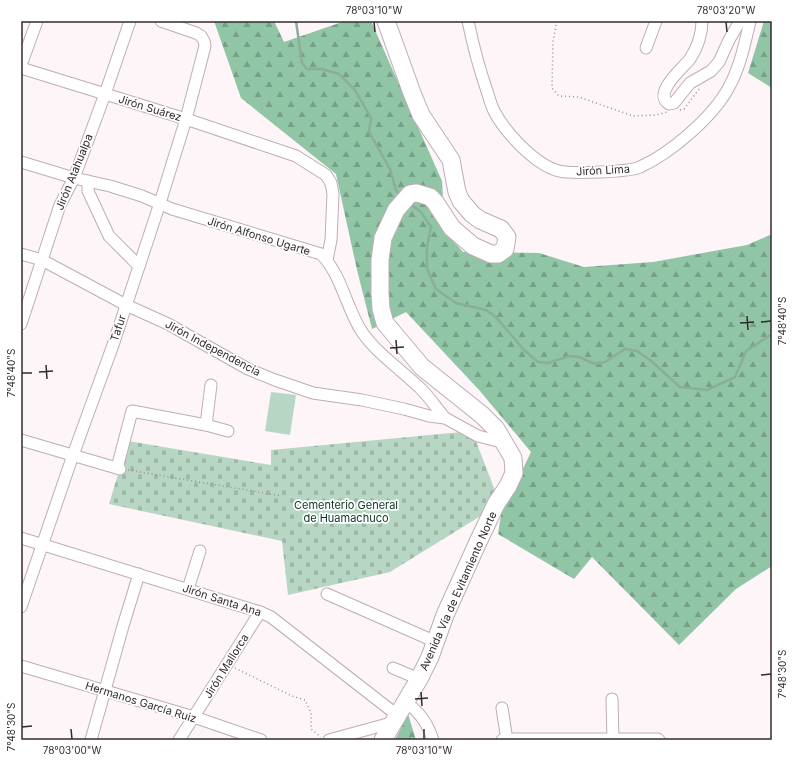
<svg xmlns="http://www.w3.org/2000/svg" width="793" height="761" viewBox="0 0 793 761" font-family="Inter,sans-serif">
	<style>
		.forest { fill: url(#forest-firs) }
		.cemetery { fill: url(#cemetery-stones) }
		.pitch { fill: #b7d7c4 }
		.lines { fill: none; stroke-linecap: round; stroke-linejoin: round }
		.stream { stroke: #8aaf98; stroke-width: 2.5 }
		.minor-casing { stroke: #bfadb3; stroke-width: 13 }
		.highway-casing { stroke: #bfadb3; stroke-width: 19 }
		.path { stroke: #989193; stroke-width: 1.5; stroke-dasharray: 1 3; stroke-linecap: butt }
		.minor { stroke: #fff; stroke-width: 11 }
		.highway { stroke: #fff; stroke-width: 17 }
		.ticks { fill: none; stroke: #322b2d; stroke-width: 1.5 }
		.labels { text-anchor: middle; stroke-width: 3.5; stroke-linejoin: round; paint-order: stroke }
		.street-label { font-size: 11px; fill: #322b2d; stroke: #fff }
		.park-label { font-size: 11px; fill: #083520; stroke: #fff }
		.neatline { fill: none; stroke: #322b2d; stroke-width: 1.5 }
		.ticks-label { font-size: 10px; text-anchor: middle; fill: #322b2d }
	</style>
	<defs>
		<pattern id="forest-firs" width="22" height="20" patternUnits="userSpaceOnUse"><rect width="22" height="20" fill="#90c5a6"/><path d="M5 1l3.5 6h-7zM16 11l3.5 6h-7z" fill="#76a088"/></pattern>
		<pattern id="cemetery-stones" width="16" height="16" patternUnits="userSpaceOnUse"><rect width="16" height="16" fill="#b7d7c4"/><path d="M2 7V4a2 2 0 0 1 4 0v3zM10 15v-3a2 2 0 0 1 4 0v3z" fill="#9eb9a9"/></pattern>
	</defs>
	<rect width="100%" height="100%" fill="#fdf5f8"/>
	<g class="forest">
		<polygon points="214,21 274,21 284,42 345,21 371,21 442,181 445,231 463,252 539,253 584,267 653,262 747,245 772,234 772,566 736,589 679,645 592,557 574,579 498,534 501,515 531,452 480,391 406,312 372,329 357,270 336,174 241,98"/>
		<polygon points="764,21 772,21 772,88 748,73"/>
		<polygon points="408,714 416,740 395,740"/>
	</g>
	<polygon class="cemetery" points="472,431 496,493 487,512 390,572 288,595 282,541 109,504 128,441 271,465 271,450"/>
	<polygon class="pitch" points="271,392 296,395 290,435 265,431"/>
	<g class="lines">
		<g class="stream">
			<polyline points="296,21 302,63 307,69 322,69 339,74 355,90 371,118 369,132 390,169 396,190 400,195"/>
			<polyline points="410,204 421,212 431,227 427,246 427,269 436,289 456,303 486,310 496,317 524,350 538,362 548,363 570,356 579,357 595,364 605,362 625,349 637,351 650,360 680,387 707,390 735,377 746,351 772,334"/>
		</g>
		<g class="minor-casing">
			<g id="minor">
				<path d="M468,21C473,45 479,68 487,91C489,97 491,105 494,111C505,132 535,165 559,171C571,174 630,172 640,167C671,153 713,117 729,87C740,67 745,43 750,21"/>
				<path d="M702,21C702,34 697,48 690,59C683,68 652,93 669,104L674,103L690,83L711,71L719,62L729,40L740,21"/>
				<polyline points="646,48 656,21"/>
				<polyline points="21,65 37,21"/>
				<polyline points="21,68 186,119 296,156 326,175 331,183 333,194 331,240 327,260"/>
				<path d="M21,162L74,178L110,186L142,196L172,209L321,254C342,275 346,308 362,332C377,354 403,371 422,390C430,398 437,409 445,418"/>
				<polyline points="88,181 88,191 109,236 139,266"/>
				<polyline points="21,254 42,260 126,305 168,324 248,369 275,380 313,393 362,400 404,409 429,416 445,418 478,436 505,443"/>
				<polyline points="21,324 60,205 74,178 105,94 130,21"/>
				<polyline points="206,425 211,385"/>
				<polyline points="21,440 120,469"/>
				<polyline points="117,468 132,411 206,425 228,431"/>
				<polyline points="21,538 260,612 271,617 397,715"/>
				<polyline points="188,589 200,551"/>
				<polyline points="327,594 436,642"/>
				<polyline points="21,607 73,455 113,345 160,203 186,119 205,46 204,41 201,36 196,33 161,21"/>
				<polyline points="21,666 194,717 261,740"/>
				<polyline points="393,668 419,679"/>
				<polyline points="612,699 613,740"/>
				<path d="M405,701C420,713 427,722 433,740"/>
				<polyline points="502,708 507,740"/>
				<polyline points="91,740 123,626 139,574"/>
				<polyline points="179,740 260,612"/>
				<polyline points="329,740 391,723"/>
				<polyline points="502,740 507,739 658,739 659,740"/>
			</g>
		</g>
		<g class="highway-casing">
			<polyline id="highway" points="383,740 419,679 430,657 445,615 478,542 496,504 508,486 514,473 513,458 496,429 482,415 422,367 385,323 381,309 380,293 380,260 383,238 396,210 410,194 417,193 430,197 435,202 452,228 473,246 491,254 498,254 505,249 507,237 501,229 480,220 472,214 461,201 457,192 451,160 421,115 412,93 386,21"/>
		</g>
		<g class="path">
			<polyline points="557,21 553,41 552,88 559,96 579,97 633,116 656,115 667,112"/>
			<polyline points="680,110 684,109 700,88"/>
			<polyline points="128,470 282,496"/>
			<polyline points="235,668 292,696 305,700 311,713 311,729 321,737"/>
		</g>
		<use href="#minor" class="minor"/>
		<use href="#highway" class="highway"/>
	</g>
	<path class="ticks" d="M374,22L375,32M726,22L727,32M747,316L748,330M761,322L771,321M740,323L754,322M396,340L397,354M390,348L404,347M46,365L47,379M39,372L53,371M22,373H32M761,675L771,674M421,692L422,706M415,699L428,698M22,727L32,726M71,729L72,739M424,729V739"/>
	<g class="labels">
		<g class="street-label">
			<text transform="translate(150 108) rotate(17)" y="4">Jirón Suárez</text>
			<text transform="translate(603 170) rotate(-3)" y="4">Jirón Lima</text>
			<text transform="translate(74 172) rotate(-68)" y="4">Jirón Atahualpa</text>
			<text transform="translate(259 236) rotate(17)" y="4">Jirón Alfonso Ugarte</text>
			<text transform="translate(118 328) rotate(-72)" y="4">Tafur</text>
			<text transform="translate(213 348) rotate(28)" y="4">Jirón Independencia</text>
			<text transform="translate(458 591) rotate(-66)" y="4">Avenida Vía de Evitamiento Norte</text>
			<text transform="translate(222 600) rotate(18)" y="4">Jirón Santa Ana</text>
			<text transform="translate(226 666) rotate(-58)" y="4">Jirón Mallorca</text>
			<text transform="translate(141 702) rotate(17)" y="4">Hermanos García Ruiz</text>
		</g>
		<g class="park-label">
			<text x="346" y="509">Cementerio General<tspan x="346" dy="13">de Huamachuco</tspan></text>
		</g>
	</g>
	<rect width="793" height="761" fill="none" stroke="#ffffff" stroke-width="44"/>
	<rect x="22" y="22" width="749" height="717" class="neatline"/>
	<g class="ticks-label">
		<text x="374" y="14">78°03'10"W</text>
		<text x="726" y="14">78°03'20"W</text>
		<text transform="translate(782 321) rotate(-90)" y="4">7°48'40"S</text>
		<text transform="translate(11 373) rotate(-90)" y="4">7°48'40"S</text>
		<text transform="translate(782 674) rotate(-90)" y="4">7°48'30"S</text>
		<text transform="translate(11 727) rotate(-90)" y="4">7°48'30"S</text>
		<text x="72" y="754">78°03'00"W</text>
		<text x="424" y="754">78°03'10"W</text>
	</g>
</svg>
